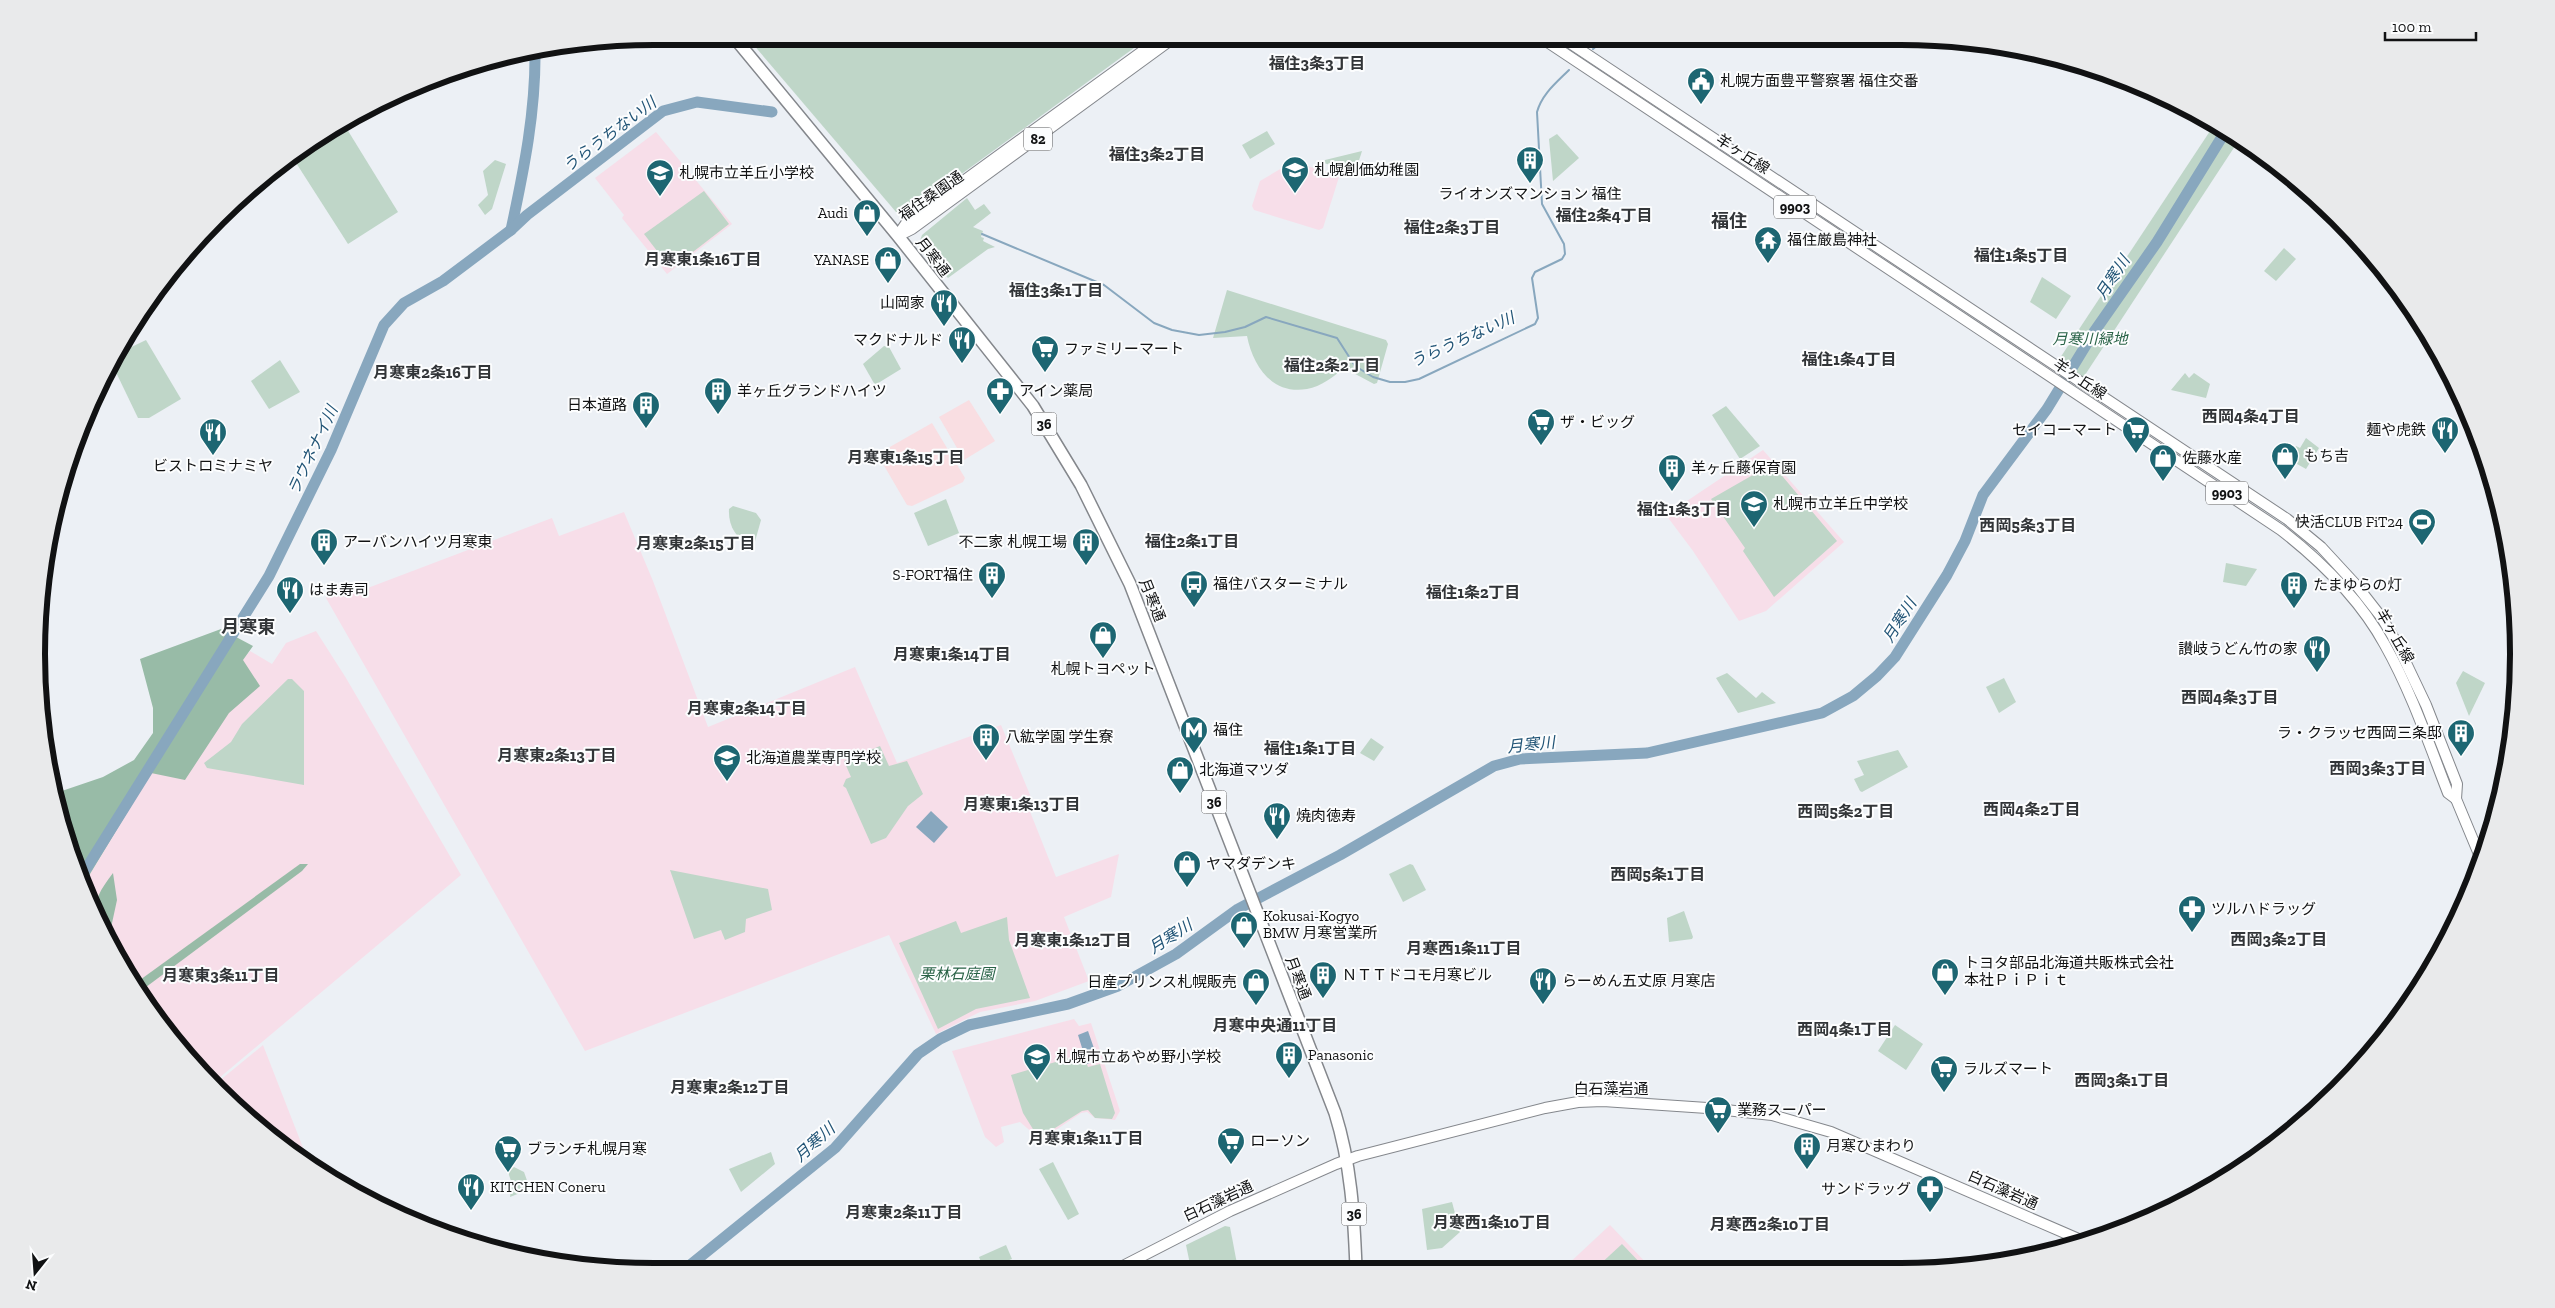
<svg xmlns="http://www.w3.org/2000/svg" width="2555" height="1308" viewBox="0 0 2555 1308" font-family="'Zilla Slab','Noto Sans JP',serif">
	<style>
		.education { fill: #f7dee9 }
		.medical { fill: #f9dee2 }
		.green { fill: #bfd6c8 }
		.forest { fill: #98bba7 }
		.water { fill: #88a7be }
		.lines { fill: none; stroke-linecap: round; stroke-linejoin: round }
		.stream { stroke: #88a7be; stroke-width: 2 }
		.river { stroke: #88a7be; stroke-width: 11 }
		.major-casing { stroke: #84878c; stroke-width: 12 }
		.highway-casing { stroke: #84878c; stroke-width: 14 }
		.major { stroke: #fff; stroke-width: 10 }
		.highway { stroke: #fff; stroke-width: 11 }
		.labels { text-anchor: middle; stroke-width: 4; stroke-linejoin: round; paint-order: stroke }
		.shield { fill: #fcfdfe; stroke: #58585a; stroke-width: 1 }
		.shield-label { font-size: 14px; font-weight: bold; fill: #111213 }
		.poi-label { font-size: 15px; fill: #111213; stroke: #fcfdfe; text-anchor: start }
		.street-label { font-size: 15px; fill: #111213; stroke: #fcfdfe }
		.park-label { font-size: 15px; font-style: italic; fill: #296347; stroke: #fcfdfe }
		.neighbourhood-label { font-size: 16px; font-weight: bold; fill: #323538; stroke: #fcfdfe }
		.water-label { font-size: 16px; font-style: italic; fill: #215476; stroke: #fcfdfe }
		.quarter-label { font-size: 18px; font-weight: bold; fill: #323538; stroke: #fcfdfe }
		.rim { fill: none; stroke: #111213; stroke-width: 6 }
	</style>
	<rect width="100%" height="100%" fill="#ecf0f5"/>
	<g class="education">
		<polygon points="656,132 732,224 667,274 622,218 624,215 595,178"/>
		<polygon points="1301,164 1337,175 1339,177 1323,228 1319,230 1254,210 1252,206 1260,181 1282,168"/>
		<polygon points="1763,450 1844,542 1766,611 1739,621 1693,551 1666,515"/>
		<polygon points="624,512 653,581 708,727 855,667 897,763 1001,725 1033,802 1027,804 1056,877 1119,854 1111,897 1064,917 1089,981 1035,1001 980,1012 936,1034 889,935 585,1051 326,598 329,589 339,585 344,597 552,518 559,536"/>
		<polygon points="316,631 346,678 461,875 212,1084 141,997 100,927 84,884 160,758 250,651 272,664 286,643"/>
		<polygon points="1074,1019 1079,1026 1091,1023 1120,1111 1115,1120 1095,1118 1087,1112 1081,1113 1041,1140 1020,1122 1001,1127 1004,1142 996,1147 985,1137 952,1051"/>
		<polygon points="263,1045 309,1163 278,1144 213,1086"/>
		<polygon points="1610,1225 1650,1267 1564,1268"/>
	</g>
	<g class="medical">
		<polygon points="969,400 995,441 964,460 939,417"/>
		<polygon points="932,423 965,478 963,482 912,506 907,505 879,457 881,452"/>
	</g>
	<g class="green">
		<polygon points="746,36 1149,37 908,213 896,212"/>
		<polygon points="342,121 398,212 348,244 291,155"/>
		<polygon points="2214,125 2239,140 2083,378 2058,361"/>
		<polygon points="1267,131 1275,144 1250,159 1242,145"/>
		<polygon points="1557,134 1579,158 1553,181 1549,139"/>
		<polygon points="1362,151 1355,173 1324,163 1325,160"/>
		<polygon points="495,160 506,164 492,209 485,215 478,205 488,195 483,171"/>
		<polygon points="704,191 729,224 671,269 644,234"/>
		<polygon points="967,198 975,210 984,204 991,213 973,227 983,231 981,237 984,238 983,241 995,247 988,249 948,278 919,243 922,235"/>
		<polygon points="2284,248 2296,259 2276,281 2264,271"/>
		<polygon points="2042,277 2071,296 2056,319 2030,302"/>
		<path d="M1227,290L1386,340L1388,344L1377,383L1374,384L1344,368C1334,376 1321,387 1307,389C1272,395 1253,366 1247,336L1213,338Z"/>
		<polygon points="146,340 181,399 149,418 138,418 112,364 117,354"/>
		<polygon points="884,346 889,347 901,369 875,385 863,364"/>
		<polygon points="280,360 300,392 269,409 251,381"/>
		<polygon points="2185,373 2189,378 2194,373 2210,384 2206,398 2171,390"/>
		<polygon points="1726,406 1760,446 1740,459 1712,415"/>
		<polygon points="2306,438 2319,448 2306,469 2288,459 2296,446 2300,448"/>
		<polygon points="1772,464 1837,541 1774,597 1743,551 1745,548 1711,499"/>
		<polygon points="946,499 959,533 928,546 914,513"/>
		<path d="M733,506L756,513L761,520L754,545L750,546C736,538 728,526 729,509Z"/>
		<polygon points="2226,563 2257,569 2246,586 2223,582"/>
		<polygon points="2463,671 2485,683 2469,716 2456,683"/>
		<polygon points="1727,673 1756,698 1762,692 1776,703 1738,713 1716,678"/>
		<polygon points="2004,678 2016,702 1999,713 1986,687"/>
		<polygon points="288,679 292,679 304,691 304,785 207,768 204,763 231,742 242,724"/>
		<polygon points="1371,738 1384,747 1374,761 1360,753"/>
		<polygon points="880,746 889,766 907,761 923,794 908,806 886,838 871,844 846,788 843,786 846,779 851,777 844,761"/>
		<polygon points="1898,750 1908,767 1862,792 1860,791 1854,779 1864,775 1857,761"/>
		<polygon points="1410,864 1413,865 1426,890 1403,902 1389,874"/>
		<polygon points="670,870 768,889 772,910 746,919 745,932 725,940 721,930 694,939"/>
		<polygon points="1684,911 1693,937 1692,939 1669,942 1667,918"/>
		<polygon points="1007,917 1009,940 1030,998 976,1009 938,1029 899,943 956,921 961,933"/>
		<polygon points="1895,1025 1923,1044 1906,1070 1878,1051"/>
		<polygon points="1083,1054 1088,1067 1100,1064 1115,1113 1112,1119 1095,1118 1088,1110 1082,1111 1044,1135 1036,1134 1023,1113 1011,1075"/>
		<polygon points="771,1152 775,1164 741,1192 729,1169"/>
		<polygon points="1053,1162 1079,1214 1068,1220 1039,1169"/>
		<polygon points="514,1167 524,1172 530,1189 510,1197 512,1184 508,1172"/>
		<polygon points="1452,1202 1460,1232 1442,1248 1427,1250 1422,1209"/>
		<polygon points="1225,1226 1230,1227 1238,1269 1191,1269 1186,1245"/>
		<polygon points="1622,1244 1644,1267 1596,1268"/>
		<polygon points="1006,1245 1012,1259 984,1269 979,1257"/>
	</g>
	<g class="forest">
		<polygon points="221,629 253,646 243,660 260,686 229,713 185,780 151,773 84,884 57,814 53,794 103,777 134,760 153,733 153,708 140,659"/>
		<polygon points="300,864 308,864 302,871 138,993 133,985"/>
		<path d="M113,873L117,900L109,937L114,952C93,915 86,908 113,873Z"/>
	</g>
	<g class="water">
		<polygon points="931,811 948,827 934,843 916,827"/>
		<polygon points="1088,1031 1098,1060 1087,1064 1078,1035"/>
	</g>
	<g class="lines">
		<g class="stream">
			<polyline points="1593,49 1607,37"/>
			<path d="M982,234L1104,285L1154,323L1172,330L1199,335L1225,332L1245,327L1266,317L1337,338L1355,366L1373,377L1390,382H1405L1419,379L1535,324L1538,318L1532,278L1535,272L1562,259L1565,254L1564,244L1542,204L1537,112C1542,94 1556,83 1569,70"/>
		</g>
		<g class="river">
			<path d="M511,230C524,169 536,111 535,48"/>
			<polyline points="81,877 269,576 331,450 384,325 404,303 443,281 511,230 527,215 663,111 697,102 772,112"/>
			<polyline points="684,1270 835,1148 918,1054 940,1039 969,1025 1068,1004 1118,986 1176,954 1238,909 1340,855 1494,766 1520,759 1647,753 1822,713 1853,696 1877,676 1895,657 1947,575 1965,541 1983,495 2047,409 2094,332 2157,242 2225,132"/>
		</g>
		<g class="major-casing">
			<g id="major">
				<path d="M1540,37L2281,530C2322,562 2360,599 2385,645C2411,691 2429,744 2448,793L2456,799"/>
				<polyline points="1561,37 2287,519 2321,547 2357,586 2382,618 2396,642 2426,705 2457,784 2456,799 2481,859"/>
				<polyline points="898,235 907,222 1162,37"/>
				<polyline points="898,236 912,229 1175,37"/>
				<polyline points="1117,1269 1230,1211 1336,1164 1358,1156 1545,1108 1578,1102 1603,1101 1707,1108 1772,1115 1831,1132 2081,1240"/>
			</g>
		</g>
		<g class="highway-casing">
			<path id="highway" d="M733,36L898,236L1033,406L1081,485L1130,584L1335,1113C1351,1164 1354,1215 1356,1268"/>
		</g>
		<use href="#major" class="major"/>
		<use href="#highway" class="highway"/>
	</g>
	<defs>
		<g id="civic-pin" transform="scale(1.4375)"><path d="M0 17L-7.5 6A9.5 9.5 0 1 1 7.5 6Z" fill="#1d6672" stroke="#fcfdfe"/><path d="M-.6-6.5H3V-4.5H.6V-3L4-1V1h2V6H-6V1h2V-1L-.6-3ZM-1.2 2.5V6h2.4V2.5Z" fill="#fff"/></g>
		<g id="building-pin" transform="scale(1.4375)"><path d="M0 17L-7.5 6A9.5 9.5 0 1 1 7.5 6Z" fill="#1d6672" stroke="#fcfdfe"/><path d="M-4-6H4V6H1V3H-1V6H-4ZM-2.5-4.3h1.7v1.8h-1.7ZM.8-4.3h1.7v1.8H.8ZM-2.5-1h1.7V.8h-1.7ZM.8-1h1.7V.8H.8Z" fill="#fff"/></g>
		<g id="school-pin" transform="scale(1.4375)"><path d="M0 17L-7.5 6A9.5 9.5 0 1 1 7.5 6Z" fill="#1d6672" stroke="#fcfdfe"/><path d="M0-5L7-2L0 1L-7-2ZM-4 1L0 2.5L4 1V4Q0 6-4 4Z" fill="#fff"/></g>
		<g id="shop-pin" transform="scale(1.4375)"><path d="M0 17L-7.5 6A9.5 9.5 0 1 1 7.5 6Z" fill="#1d6672" stroke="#fcfdfe"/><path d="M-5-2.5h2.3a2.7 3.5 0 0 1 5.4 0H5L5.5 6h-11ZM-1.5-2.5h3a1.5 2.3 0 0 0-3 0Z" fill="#fff"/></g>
		<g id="temple-pin" transform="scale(1.4375)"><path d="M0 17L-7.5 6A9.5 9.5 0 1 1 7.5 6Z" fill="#1d6672" stroke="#fcfdfe"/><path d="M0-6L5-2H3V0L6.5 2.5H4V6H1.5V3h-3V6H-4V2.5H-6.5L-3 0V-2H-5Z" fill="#fff"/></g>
		<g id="restaurant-pin" transform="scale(1.4375)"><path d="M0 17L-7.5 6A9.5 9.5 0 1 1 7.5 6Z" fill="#1d6672" stroke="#fcfdfe"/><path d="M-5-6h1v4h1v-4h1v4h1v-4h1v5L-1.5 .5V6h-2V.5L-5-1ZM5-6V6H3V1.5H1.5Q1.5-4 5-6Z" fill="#fff"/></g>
		<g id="supermarket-pin" transform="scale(1.4375)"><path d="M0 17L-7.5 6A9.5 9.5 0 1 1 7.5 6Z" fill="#1d6672" stroke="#fcfdfe"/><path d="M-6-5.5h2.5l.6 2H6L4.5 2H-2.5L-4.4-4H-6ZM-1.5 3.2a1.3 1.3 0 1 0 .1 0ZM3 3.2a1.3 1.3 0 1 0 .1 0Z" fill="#fff"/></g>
		<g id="pharmacy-pin" transform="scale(1.4375)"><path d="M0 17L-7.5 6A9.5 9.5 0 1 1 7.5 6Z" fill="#1d6672" stroke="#fcfdfe"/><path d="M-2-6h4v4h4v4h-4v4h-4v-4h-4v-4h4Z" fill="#fff"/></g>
		<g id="stadium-pin" transform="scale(1.4375)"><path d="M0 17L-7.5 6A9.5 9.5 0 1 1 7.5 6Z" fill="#1d6672" stroke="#fcfdfe"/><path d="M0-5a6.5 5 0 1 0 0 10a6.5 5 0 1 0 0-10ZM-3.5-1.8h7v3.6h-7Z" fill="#fff"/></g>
		<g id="bus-pin" transform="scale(1.4375)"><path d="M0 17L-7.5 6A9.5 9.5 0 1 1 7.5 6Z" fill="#1d6672" stroke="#fcfdfe"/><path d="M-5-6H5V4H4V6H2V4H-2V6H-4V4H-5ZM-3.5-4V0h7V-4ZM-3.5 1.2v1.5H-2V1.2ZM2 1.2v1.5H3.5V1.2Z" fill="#fff"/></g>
		<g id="metro-pin" transform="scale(1.4375)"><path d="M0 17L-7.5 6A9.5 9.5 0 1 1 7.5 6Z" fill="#1d6672" stroke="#fcfdfe"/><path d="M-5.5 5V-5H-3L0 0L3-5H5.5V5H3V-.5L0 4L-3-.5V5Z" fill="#fff"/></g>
		<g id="university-pin" transform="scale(1.4375)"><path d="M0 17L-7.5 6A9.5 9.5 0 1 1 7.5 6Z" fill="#1d6672" stroke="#fcfdfe"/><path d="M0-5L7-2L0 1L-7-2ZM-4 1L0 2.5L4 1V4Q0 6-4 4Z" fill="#fff"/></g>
	</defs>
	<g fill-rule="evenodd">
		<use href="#civic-pin" x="1701" y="81"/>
		<use href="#building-pin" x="1530" y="160"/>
		<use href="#school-pin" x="1295" y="170"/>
		<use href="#school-pin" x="660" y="173"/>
		<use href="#shop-pin" x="867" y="213"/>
		<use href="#temple-pin" x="1768" y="240"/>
		<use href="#shop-pin" x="888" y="260"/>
		<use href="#restaurant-pin" x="944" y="303"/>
		<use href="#restaurant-pin" x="962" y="340"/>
		<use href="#supermarket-pin" x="1045" y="349"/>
		<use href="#building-pin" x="718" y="391"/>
		<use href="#pharmacy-pin" x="1000" y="391"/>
		<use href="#building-pin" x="646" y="405"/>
		<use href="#supermarket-pin" x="1541" y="422"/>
		<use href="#supermarket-pin" x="2136" y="430"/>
		<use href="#restaurant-pin" x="2445" y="430"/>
		<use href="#restaurant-pin" x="213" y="432"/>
		<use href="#shop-pin" x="2285" y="456"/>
		<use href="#shop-pin" x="2163" y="458"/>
		<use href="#building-pin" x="1672" y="468"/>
		<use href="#school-pin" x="1754" y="504"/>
		<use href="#stadium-pin" x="2422" y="522"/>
		<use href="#building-pin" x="324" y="542"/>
		<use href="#building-pin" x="1086" y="542"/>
		<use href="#building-pin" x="992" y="575"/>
		<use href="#bus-pin" x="1194" y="584"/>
		<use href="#building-pin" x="2294" y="585"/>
		<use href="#restaurant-pin" x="290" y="590"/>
		<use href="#shop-pin" x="1103" y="635"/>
		<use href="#restaurant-pin" x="2317" y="649"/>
		<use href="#metro-pin" x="1194" y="730"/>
		<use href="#building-pin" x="2461" y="733"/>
		<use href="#building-pin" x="986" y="737"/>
		<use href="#university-pin" x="727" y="758"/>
		<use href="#shop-pin" x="1180" y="770"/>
		<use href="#restaurant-pin" x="1277" y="816"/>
		<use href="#shop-pin" x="1187" y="864"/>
		<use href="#pharmacy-pin" x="2192" y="909"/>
		<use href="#shop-pin" x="1244" y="925"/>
		<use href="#shop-pin" x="1945" y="972"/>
		<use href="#building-pin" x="1323" y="975"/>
		<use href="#restaurant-pin" x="1543" y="981"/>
		<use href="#shop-pin" x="1256" y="982"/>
		<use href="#building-pin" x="1289" y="1055"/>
		<use href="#school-pin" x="1037" y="1057"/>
		<use href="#supermarket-pin" x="1944" y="1069"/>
		<use href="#supermarket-pin" x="1718" y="1110"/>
		<use href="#supermarket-pin" x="1231" y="1141"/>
		<use href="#building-pin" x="1807" y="1146"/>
		<use href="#supermarket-pin" x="508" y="1149"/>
		<use href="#restaurant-pin" x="471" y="1187"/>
		<use href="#pharmacy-pin" x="1930" y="1189"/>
	</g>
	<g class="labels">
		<g class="shield">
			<rect x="1024" y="127.5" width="28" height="23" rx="4"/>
			<rect x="1774" y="195.5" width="42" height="23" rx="4"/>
			<rect x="1031.5" y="412.5" width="25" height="23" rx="4"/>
			<rect x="2206" y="481.5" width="42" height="23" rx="4"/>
			<rect x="1201.5" y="790.5" width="25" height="23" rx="4"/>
			<rect x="1341.5" y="1202.5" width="25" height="23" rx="4"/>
		</g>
		<g class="shield-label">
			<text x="1038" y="144">82</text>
			<text x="1795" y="212">9903</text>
			<text x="1044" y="429">36</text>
			<text x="2227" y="498">9903</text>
			<text x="1214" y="807">36</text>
			<text x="1354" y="1219">36</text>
		</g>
		<g class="poi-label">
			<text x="1720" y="86">札幌方面豊平警察署 福住交番</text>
			<text x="1314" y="175">札幌創価幼稚園</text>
			<text x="679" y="178">札幌市立羊丘小学校</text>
			<text x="1530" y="199" text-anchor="middle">ライオンズマンション 福住</text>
			<text x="848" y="218" text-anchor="end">Audi</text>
			<text x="1787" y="245">福住厳島神社</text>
			<text x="869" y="265" text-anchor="end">YANASE</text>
			<text x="925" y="308" text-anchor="end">山岡家</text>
			<text x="943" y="345" text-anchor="end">マクドナルド</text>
			<text x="1064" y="354">ファミリーマート</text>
			<text x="737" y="396">羊ヶ丘グランドハイツ</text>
			<text x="1019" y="396">アイン薬局</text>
			<text x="627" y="410" text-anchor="end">日本道路</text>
			<text x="1560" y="427">ザ・ビッグ</text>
			<text x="2117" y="435" text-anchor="end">セイコーマート</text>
			<text x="2426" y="435" text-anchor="end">麺や虎鉄</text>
			<text x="2304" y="461">もち吉</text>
			<text x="2182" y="463">佐藤水産</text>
			<text x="213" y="471" text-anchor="middle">ビストロミナミヤ</text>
			<text x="1691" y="473">羊ヶ丘藤保育園</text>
			<text x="1773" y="509">札幌市立羊丘中学校</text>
			<text x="2403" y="527" text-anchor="end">快活CLUB FiT24</text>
			<text x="343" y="547">アーバンハイツ月寒東</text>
			<text x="1067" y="547" text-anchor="end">不二家 札幌工場</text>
			<text x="973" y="580" text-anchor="end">S-FORT福住</text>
			<text x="1213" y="589">福住バスターミナル</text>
			<text x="2313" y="590">たまゆらの灯</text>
			<text x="309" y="595">はま寿司</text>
			<text x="2298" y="654" text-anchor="end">讃岐うどん竹の家</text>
			<text x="1103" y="674" text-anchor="middle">札幌トヨペット</text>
			<text x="1213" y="735">福住</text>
			<text x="2442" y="738" text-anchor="end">ラ・クラッセ西岡三条邸</text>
			<text x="1005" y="742">八紘学園 学生寮</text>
			<text x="746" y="763">北海道農業専門学校</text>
			<text x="1199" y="775">北海道マツダ</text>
			<text x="1296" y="821">焼肉徳寿</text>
			<text x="1206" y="869">ヤマダデンキ</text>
			<text x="2211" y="914">ツルハドラッグ</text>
			<text x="1263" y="921">Kokusai-Kogyo<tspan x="1263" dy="17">BMW 月寒営業所</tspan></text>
			<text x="1964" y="968">トヨタ部品北海道共販株式会社<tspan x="1964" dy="17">本社ＰｉＰｉｔ</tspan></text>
			<text x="1342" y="980">ＮＴＴドコモ月寒ビル</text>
			<text x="1562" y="986">らーめん五丈原 月寒店</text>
			<text x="1237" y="987" text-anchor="end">日産プリンス札幌販売</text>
			<text x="1308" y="1060">Panasonic</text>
			<text x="1056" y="1062">札幌市立あやめ野小学校</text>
			<text x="1963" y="1074">ラルズマート</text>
			<text x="1737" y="1115">業務スーパー</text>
			<text x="1250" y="1146">ローソン</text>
			<text x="1826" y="1151">月寒ひまわり</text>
			<text x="527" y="1154">ブランチ札幌月寒</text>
			<text x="490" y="1192">KITCHEN Coneru</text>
			<text x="1911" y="1194" text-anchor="end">サンドラッグ</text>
		</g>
		<g class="street-label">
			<text transform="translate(1743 154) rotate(33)" y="5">羊ヶ丘線</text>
			<text transform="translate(931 196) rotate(-35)" y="5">福住桑園通</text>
			<text transform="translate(933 257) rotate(52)" y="5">月寒通</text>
			<text transform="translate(2080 379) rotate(34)" y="5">羊ヶ丘線</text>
			<text transform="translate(1152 600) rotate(68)" y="5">月寒通</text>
			<text transform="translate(2395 636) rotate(60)" y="5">羊ヶ丘線</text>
			<text transform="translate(1298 978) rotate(69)" y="5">月寒通</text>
			<text x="1611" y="1094">白石藻岩通</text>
			<text transform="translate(2003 1190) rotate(24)" y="5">白石藻岩通</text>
			<text transform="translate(1218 1201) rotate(-25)" y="5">白石藻岩通</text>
		</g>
		<g class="park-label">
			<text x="2090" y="344">月寒川緑地</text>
			<text x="957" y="979">栗林石庭園</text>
		</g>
		<g class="neighbourhood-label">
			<text x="1317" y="69">福住3条3丁目</text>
			<text x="1157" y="160">福住3条2丁目</text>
			<text x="1604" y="221">福住2条4丁目</text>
			<text x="1452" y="233">福住2条3丁目</text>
			<text x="2021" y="261">福住1条5丁目</text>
			<text x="703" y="265">月寒東1条16丁目</text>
			<text x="1056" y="296">福住3条1丁目</text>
			<text x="1849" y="365">福住1条4丁目</text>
			<text x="1332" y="371">福住2条2丁目</text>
			<text x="433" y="378">月寒東2条16丁目</text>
			<text x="2251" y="422">西岡4条4丁目</text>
			<text x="906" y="463">月寒東1条15丁目</text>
			<text x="1684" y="515">福住1条3丁目</text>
			<text x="2028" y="531">西岡5条3丁目</text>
			<text x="1192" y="547">福住2条1丁目</text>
			<text x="696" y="549">月寒東2条15丁目</text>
			<text x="1473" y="598">福住1条2丁目</text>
			<text x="952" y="660">月寒東1条14丁目</text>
			<text x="2230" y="703">西岡4条3丁目</text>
			<text x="747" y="714">月寒東2条14丁目</text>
			<text x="1310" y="754">福住1条1丁目</text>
			<text x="557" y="761">月寒東2条13丁目</text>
			<text x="2378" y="774">西岡3条3丁目</text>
			<text x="1022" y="810">月寒東1条13丁目</text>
			<text x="2032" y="815">西岡4条2丁目</text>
			<text x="1846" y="817">西岡5条2丁目</text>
			<text x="1658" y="880">西岡5条1丁目</text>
			<text x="2279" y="945">西岡3条2丁目</text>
			<text x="1073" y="946">月寒東1条12丁目</text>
			<text x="1464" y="954">月寒西1条11丁目</text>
			<text x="221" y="981">月寒東3条11丁目</text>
			<text x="1275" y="1031">月寒中央通11丁目</text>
			<text x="1845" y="1035">西岡4条1丁目</text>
			<text x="2122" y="1086">西岡3条1丁目</text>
			<text x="730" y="1093">月寒東2条12丁目</text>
			<text x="1086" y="1144">月寒東1条11丁目</text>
			<text x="904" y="1218">月寒東2条11丁目</text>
			<text x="1492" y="1228">月寒西1条10丁目</text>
			<text x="1770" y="1230">月寒西2条10丁目</text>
		</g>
		<g class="water-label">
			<text transform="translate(609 134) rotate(-37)" y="6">うらうちない川</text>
			<text transform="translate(2112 277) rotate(-57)" y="6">月寒川</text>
			<text transform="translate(1462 339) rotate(-24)" y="6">うらうちない川</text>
			<text transform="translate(312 450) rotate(-65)" y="6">ラウネナイ川</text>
			<text transform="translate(1899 620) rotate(-58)" y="6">月寒川</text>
			<text transform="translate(1531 744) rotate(-6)" y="6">月寒川</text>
			<text transform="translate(1170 936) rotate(-33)" y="6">月寒川</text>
			<text transform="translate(814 1142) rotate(-42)" y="6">月寒川</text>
		</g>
		<g class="quarter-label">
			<text x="1729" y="227">福住</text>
			<text x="248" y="633">月寒東</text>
		</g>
	</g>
	<path d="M0 0H2555V1308H0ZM654 45H1901A609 609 0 0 1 2510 654V654A609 609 0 0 1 1901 1263H654A609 609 0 0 1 45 654V654A609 609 0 0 1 654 45Z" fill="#e9eaeb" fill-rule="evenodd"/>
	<path class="rim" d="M654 45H1901A609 609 0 0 1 2510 654V654A609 609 0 0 1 1901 1263H654A609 609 0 0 1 45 654V654A609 609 0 0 1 654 45Z"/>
	<g transform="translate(35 1273) rotate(197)" stroke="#fcfdfe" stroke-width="4" paint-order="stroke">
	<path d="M0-4L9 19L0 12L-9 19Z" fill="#111213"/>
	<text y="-8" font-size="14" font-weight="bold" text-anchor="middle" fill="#111213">N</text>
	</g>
	<path d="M2385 32v8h91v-8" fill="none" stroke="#111213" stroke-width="2.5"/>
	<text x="2392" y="32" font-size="15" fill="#111213" stroke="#fcfdfe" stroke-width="4" paint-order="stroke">100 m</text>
</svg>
